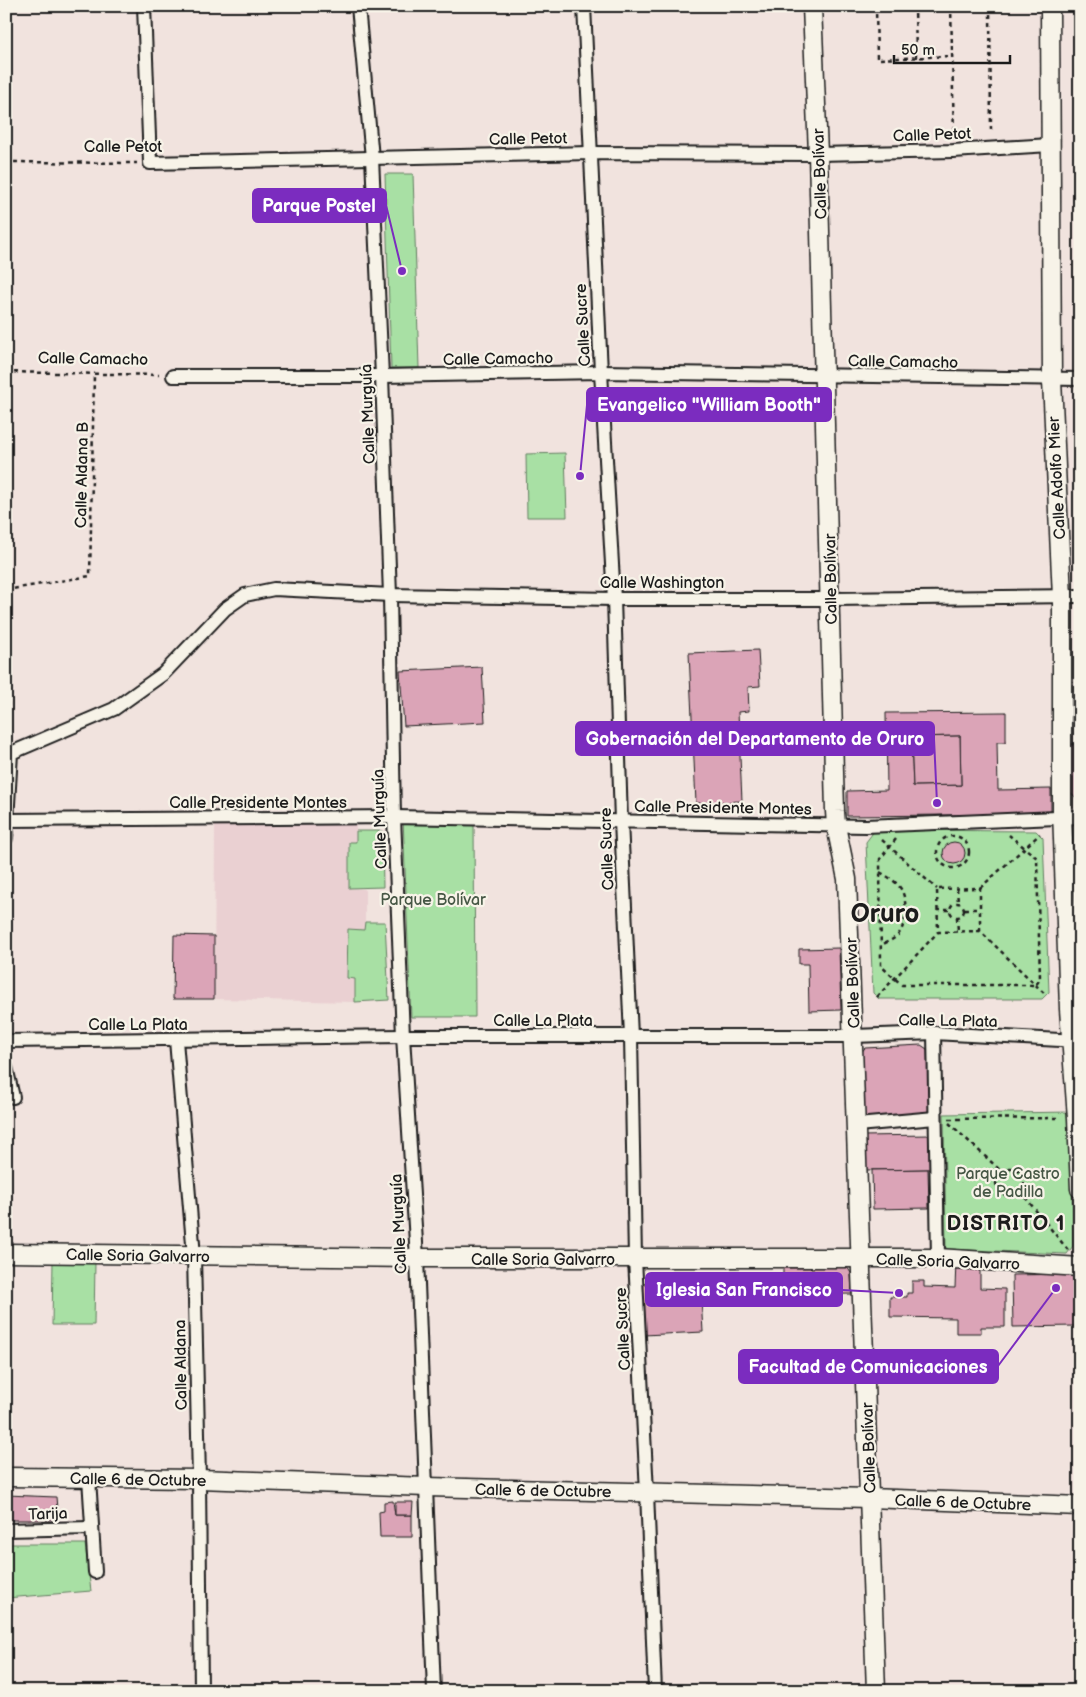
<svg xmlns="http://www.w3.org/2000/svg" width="1086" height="1697" viewBox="0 0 1086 1697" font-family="'Balsamiq Sans',sans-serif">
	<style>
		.built { fill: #ead0d2 }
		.green { fill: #a8e0a4; stroke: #627e60 }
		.building { fill: #dba4b7; stroke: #1c1c1c; fill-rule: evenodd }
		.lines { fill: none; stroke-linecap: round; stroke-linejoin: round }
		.street-casing { stroke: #1c1c1c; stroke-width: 16 }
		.secondary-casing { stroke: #1c1c1c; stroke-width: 21 }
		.path { stroke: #1c1c1c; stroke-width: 2.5; stroke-dasharray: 4 4; stroke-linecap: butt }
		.street { stroke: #f7f3e8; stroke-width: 12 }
		.secondary { stroke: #f7f3e8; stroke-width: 18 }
		.labels { text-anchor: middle; stroke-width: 4.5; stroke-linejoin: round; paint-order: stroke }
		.street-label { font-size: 16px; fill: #1c1c1c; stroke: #f7f3e8 }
		.park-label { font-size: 16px; fill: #465745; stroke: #f7f3e8 }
		.district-label { font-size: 21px; font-weight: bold; letter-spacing: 1px; fill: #1c1c1c; stroke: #f7f3e8 }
		.town-label { font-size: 26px; font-weight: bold; fill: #1c1c1c; stroke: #f7f3e8 }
		.leader { fill: none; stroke: #7b2cbf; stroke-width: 2 }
		.callout-dot { fill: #7b2cbf; stroke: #f7f3e8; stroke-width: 2 }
		.callout { fill: #7b2cbf; stroke: #7b2cbf; stroke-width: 2 }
		.callout-label { font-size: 18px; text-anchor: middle; font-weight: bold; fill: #fff }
	</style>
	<rect width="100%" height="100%" fill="#f1e3de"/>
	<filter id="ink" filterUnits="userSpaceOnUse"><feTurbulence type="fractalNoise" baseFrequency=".02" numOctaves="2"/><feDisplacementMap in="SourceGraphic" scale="10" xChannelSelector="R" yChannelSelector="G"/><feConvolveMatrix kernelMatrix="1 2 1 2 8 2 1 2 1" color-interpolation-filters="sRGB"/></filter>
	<g filter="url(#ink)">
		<polygon class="built" points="215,823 356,825 356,842 349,842 349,888 365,889 365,930 348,930 348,978 355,978 355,1002 214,999"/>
		<g class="green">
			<polygon points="385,174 413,174 419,368 391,368"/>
			<polygon points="565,453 567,517 527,517 526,454"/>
			<polygon points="403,818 474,820 475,1017 411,1017"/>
			<polygon points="875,830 1036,831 1043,838 1049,992 1042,999 879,999 873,993 866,842"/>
			<polygon points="356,831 382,831 383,887 349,888 349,842 356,842"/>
			<polygon points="365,922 385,922 389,1000 355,1002 355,979 347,978 348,929 364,930"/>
			<polygon points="1071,1112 1073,1246 1067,1254 946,1249 944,1114"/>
			<polygon points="53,1261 95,1262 94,1325 52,1325"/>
			<polygon points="6,1544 85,1544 91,1591 6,1598"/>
		</g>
		<g class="building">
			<polygon points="758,650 760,686 748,687 749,711 738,712 742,801 696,803 689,653"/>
			<polygon points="482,667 485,722 404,726 400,671"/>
			<path d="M1006,712V742H997L998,790L1051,789V814L847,816V791L887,790L886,713ZM960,736L961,785L913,786L911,737Z"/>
			<polygon points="960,736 961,785 913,786 911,737"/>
			<polygon points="1068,744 1080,744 1080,798 1076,798 1070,791"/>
			<circle cx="954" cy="853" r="11"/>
			<polygon points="174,935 214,936 214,999 173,999"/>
			<polygon points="839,948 841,1010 809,1011 808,964 799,964 799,949"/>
			<polygon points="921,1045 927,1049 929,1116 861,1117 859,1055 865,1048"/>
			<polygon points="931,1135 932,1169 863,1170 862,1136"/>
			<polygon points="928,1169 929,1208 873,1209 872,1170"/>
			<polygon points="956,1262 980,1263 980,1288 1005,1289 1005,1327 981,1327 981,1333 956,1333 956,1318 890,1317 890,1297 907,1297 907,1293 912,1293 912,1281 924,1281 924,1287 955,1288"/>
			<polygon points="847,1267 851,1273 852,1294 783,1295 783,1268"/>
			<polygon points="1075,1274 1076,1326 1013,1327 1012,1275"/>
			<polygon points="700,1281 703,1332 644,1335 641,1284"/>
			<polygon points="6,1495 56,1497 58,1520 6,1520"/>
			<polygon points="393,1501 395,1515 412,1515 412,1537 380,1537 379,1512 384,1511 384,1502"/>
			<polygon points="395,1502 413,1502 412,1515 395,1515"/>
		</g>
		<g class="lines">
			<g class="street-casing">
				<g id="street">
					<polyline points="144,6 150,163 590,153 818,154 953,151 1050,145"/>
					<polyline points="358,6 372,158 382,376 390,595 394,817 403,1036 417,1258 434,1691"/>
					<polyline points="584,6 601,372 614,599 621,821 631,1036 635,1259 647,1492 655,1691"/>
					<polyline points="173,376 382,376 601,372 1080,379"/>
					<polyline points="6,820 394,817 866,826 1080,817"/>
					<polyline points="6,838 11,753 114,709 163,674 225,609 245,595 274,589 390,595 614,599 831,599 1080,596"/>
					<polyline points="934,1033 938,1258"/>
					<polyline points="176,1040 194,1256 199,1479 201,1691"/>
					<polyline points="6,1041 403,1036 854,1036 934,1033 1078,1041"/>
					<polyline points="6,1067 13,1097"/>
					<polyline points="857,1125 935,1118"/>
					<polyline points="89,1478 95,1572"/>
					<polyline points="6,1530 91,1528"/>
				</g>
			</g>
			<g class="secondary-casing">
				<g id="secondary">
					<polyline points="812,6 818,154 835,811 836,826 847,879 876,1691"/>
					<polyline points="1050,6 1052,380 1062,597 1062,810 1069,1009 1077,1118 1080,1189"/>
					<polyline points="6,1253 417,1258 938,1258 1080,1267"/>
					<polyline points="6,1477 199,1479 427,1487 869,1498 1080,1506"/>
				</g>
			</g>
			<g class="path">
				<polyline points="876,6 877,59 953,56"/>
				<polyline points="915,6 916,58"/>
				<polyline points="951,6 954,137"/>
				<polyline points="990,6 991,134"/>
				<polyline points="6,162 137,163"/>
				<polyline points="6,372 159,375"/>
				<polyline points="6,590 90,576 94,374"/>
				<polyline points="6,662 10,739"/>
				<circle cx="953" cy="852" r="16"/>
				<polyline points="896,839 880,859 881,966 902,985 1036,985 1040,979 1037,858 1009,835"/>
				<polyline points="882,840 937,889"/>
				<path d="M880,872C888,877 896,881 901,889C908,902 907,924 898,935C893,940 887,942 881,945"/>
				<polyline points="957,888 958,903"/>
				<polyline points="980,888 1040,834"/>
				<circle cx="957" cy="910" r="7"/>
				<polyline points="964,909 980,909"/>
				<polyline points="937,910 950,910"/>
				<polyline points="957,917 958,931"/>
				<polyline points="980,931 980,888 937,889 938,932 980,931 1046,995"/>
				<polyline points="877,997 938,932"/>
				<polyline points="949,1119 1061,1118"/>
				<polyline points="949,1123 1001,1171"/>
				<circle cx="1010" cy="1182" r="14"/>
				<polyline points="1020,1191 1068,1250"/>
			</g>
			<use href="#street" class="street"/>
			<use href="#secondary" class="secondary"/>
		</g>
	</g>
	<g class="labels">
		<g class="street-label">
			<text transform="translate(932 134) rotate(-2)" y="6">Calle Petot</text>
			<text transform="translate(528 138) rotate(-1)" y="6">Calle Petot</text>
			<text x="123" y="152">Calle Petot</text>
			<text transform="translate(819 174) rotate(-92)" y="6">Calle Bolívar</text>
			<text transform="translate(582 325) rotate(-93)" y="6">Calle Sucre</text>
			<text transform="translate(93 358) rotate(1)" y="6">Calle Camacho</text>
			<text transform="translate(498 358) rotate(-1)" y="6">Calle Camacho</text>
			<text transform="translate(903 361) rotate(1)" y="6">Calle Camacho</text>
			<text transform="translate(367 414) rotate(-92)" y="6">Calle Murguía</text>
			<text transform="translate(81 475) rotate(-89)" y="6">Calle Aldana B</text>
			<text transform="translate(1056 478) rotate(-93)" y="6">Calle Adolfo Mier</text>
			<text transform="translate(830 579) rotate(-91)" y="6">Calle Bolívar</text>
			<text x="662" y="588">Calle Washington</text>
			<text x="258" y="808">Calle Presidente Montes</text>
			<text transform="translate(723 807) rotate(1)" y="6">Calle Presidente Montes</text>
			<text transform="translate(379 819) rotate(-92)" y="6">Calle Murguía</text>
			<text transform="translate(606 849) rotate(-92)" y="6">Calle Sucre</text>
			<text transform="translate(852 983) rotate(-92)" y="6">Calle Bolívar</text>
			<text x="543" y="1026">Calle La Plata</text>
			<text transform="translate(948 1020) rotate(1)" y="6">Calle La Plata</text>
			<text x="138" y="1030">Calle La Plata</text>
			<text transform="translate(398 1224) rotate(-93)" y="6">Calle Murguía</text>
			<text transform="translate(138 1255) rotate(1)" y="6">Calle Soria Galvarro</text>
			<text x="543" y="1265">Calle Soria Galvarro</text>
			<text transform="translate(948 1261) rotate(2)" y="6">Calle Soria Galvarro</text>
			<text transform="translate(622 1329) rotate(-93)" y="6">Calle Sucre</text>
			<text transform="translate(180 1365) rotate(-91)" y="6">Calle Aldana</text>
			<text transform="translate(868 1448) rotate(-92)" y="6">Calle Bolívar</text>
			<text transform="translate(138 1479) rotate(1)" y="6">Calle 6 de Octubre</text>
			<text transform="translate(543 1490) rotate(1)" y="6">Calle 6 de Octubre</text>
			<text transform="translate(963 1502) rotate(2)" y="6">Calle 6 de Octubre</text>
			<text transform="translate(48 1513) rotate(-2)" y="6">Tarija</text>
		</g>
		<g class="park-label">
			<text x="433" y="905">Parque Bolívar</text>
			<text x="1008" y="1179">Parque Castro<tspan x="1008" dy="18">de Padilla</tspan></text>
		</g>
		<g class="district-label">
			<text x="1006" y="1230">DISTRITO 1</text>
		</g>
		<g class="town-label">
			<text x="885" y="922">Oruro</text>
		</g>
	</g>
	<path class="leader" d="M402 271L386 205M580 476L587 405M937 803L934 739M899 1293L842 1290M1056 1288L998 1366"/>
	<g class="callout-dot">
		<circle cx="402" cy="271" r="5"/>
		<circle cx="580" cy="476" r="5"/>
		<circle cx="937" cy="803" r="5"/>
		<circle cx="899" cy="1293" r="5"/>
		<circle cx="1056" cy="1288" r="5"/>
	</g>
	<g class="callout">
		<rect x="253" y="189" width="133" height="33" rx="5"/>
		<rect x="587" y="388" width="244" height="33" rx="5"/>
		<rect x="576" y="722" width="358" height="33" rx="5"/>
		<rect x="646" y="1273" width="196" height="33" rx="5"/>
		<rect x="739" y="1350" width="259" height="33" rx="5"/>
	</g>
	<g class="callout-label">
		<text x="319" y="212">Parque Postel</text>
		<text x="709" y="411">Evangelico "William Booth"</text>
		<text x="755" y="745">Gobernación del Departamento de Oruro</text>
		<text x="744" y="1296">Iglesia San Francisco</text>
		<text x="868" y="1373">Facultad de Comunicaciones</text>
	</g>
	<rect width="1086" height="1697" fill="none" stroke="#f7f3e8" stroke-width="25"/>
	<rect x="12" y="12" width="1061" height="1672" fill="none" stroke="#1c1c1c" stroke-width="2" filter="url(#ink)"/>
	<path d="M894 55v8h116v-8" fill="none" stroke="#1c1c1c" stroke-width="2.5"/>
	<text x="901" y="55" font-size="15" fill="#1c1c1c" stroke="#f7f3e8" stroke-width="4" paint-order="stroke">50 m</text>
</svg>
